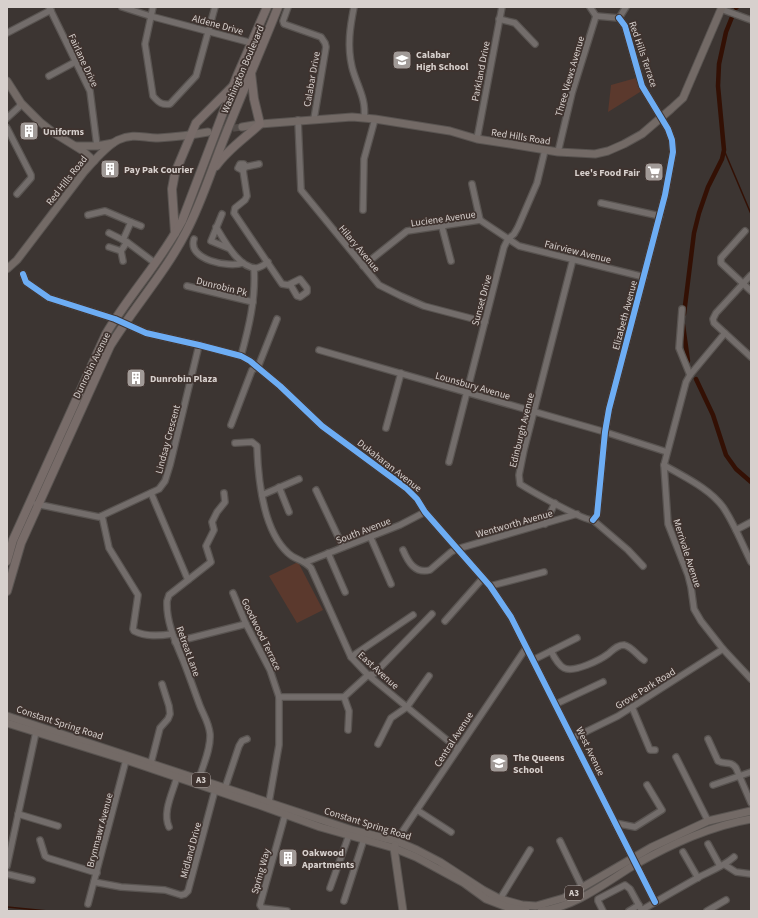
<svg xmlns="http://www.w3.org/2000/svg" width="758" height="918" viewBox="0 0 758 918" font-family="'Source Sans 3',sans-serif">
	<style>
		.green { fill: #5b392d }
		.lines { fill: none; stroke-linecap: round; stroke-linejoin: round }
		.stream { stroke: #331004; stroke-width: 1.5 }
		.canal { stroke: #331004; stroke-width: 4.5 }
		.major-tunnel { stroke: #534c49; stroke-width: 7; stroke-dasharray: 7 3.5; stroke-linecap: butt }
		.minor-casing { stroke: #595451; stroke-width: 8 }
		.major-casing { stroke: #595451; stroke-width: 9 }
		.highway-casing { stroke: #595451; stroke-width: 10 }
		.minor { stroke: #736d6b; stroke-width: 5.5 }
		.major { stroke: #736a66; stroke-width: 7 }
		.highway { stroke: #786c69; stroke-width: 8 }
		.cycleway-casing { stroke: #3f332f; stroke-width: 8 }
		.cycleway { stroke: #6dadf4; stroke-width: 6 }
		.labels { text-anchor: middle; stroke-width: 3.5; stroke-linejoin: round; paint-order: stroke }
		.shield { fill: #3f332f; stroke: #a9a19e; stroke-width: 1 }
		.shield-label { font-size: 9px; font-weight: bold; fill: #d7d0cd }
		.street-label { font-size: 10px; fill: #d7d0cd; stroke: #3f332f }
		.poi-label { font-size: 10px; font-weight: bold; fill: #d7d0cd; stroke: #3f332f; text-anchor: start }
	</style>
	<rect width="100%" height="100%" fill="#3c3532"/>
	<g class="green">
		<polygon points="636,78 641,90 640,92 608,112 611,85"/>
		<polygon points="298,562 323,610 297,623 269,576"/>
	</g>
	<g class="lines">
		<g class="stream">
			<polyline points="724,150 751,214"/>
			<polyline points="7,907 48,911"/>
		</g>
		<g class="canal">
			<polyline points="736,8 737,7"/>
			<polyline points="684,314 694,233 699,213 708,187 722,159 724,150 718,86 719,64 726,32 732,17"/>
			<polyline points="683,325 688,361"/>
			<polyline points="696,379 713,415 726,455 736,469 751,482"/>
		</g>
		<polyline class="major-tunnel" points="212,131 242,127"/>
		<g class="minor-casing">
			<g id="minor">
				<polyline points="49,7 90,91 97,146"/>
				<polyline points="122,7 150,16 252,43 262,48"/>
				<path d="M153,7L145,44L153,96C159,103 162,105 170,104L196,76L215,7"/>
				<polyline points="288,7 283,21 284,24 321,37 325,43 326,47 314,119"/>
				<path d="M354,7C350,27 347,46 352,67C356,84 367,99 364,118"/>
				<polyline points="590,7 596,16"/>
				<polyline points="721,9 751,20"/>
				<polyline points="596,16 619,18"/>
				<polyline points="619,18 626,7"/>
				<polyline points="499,19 515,23 535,44"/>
				<polyline points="7,33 51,10"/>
				<polyline points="49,76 75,62"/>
				<polyline points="7,118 19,107 21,103"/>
				<polyline points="298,120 301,190 379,285 401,296 424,306 485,322"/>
				<polyline points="7,128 31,175 31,178 17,194"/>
				<polyline points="477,139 502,7"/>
				<polyline points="558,152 572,93 596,16"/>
				<polyline points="245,167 244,164 240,164 238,168 242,170 244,169 245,167 259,164"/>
				<polyline points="243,170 247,196 245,200 235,208 234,213 282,284 288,285 300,279 307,288 307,292 300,297 297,296 290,284"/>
				<polyline points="472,184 480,220"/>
				<polyline points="601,203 660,216"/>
				<polyline points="363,210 364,159 375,119"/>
				<polyline points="222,214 211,241 228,248"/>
				<polyline points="88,215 105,211 131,222"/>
				<path d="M216,227C224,240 239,269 257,268C261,267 264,265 268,262"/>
				<polyline points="442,227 451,261"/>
				<polyline points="745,231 721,258 721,263 751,291"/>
				<polyline points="109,233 127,242 155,263"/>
				<path d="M194,239C187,260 229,268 243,263"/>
				<polyline points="123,240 131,222 141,226"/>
				<polyline points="109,247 121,251"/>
				<path d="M573,259L524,450L519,475L520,484C531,491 584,521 593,520L628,550L643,566"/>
				<polyline points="123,261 121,251 127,242"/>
				<polyline points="363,266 407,231 480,220 519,246 644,277"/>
				<polyline points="23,274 26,282 49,298 115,319 146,333 199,345 241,356 250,361 280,386 322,426 406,488 417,499 425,512 490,586 511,617 655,902"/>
				<polyline points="751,275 716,313 713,319 714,323 751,357"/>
				<polyline points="187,286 253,302"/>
				<polyline points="682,309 679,348 690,375"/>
				<polyline points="725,333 690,375 686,382 664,465 668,524 688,575 691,587 694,609 701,621 723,649 751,679"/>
				<polyline points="319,350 605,432 667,452"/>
				<path d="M241,356C249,327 256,298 254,268"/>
				<polyline points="231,425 252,370 258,367 277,319"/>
				<polyline points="386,428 401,373"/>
				<path d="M235,443L252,442L257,446C258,478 263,530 288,553C295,560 303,559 311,568L351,657L368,675L458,749"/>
				<polyline points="449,462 504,247 508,239 514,234 518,227 537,183 545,150"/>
				<path d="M664,465C684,477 709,488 723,507C734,523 742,544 751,562"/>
				<polyline points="279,487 289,512"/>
				<polyline points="316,490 343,547"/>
				<polyline points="151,493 188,580"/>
				<polyline points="262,495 299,479"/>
				<polyline points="36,504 99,517 159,489 165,481 170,465 199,345"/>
				<path d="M102,516L109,548L138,595L133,629L134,631C146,637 159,636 172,634"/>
				<polyline points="593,520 597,515 605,432 609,409 665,195 673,152 672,140 668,129 642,86 625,26 619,18"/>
				<polyline points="545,524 555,503"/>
				<polyline points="736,530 751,522"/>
				<polyline points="370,536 391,584"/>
				<path d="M403,550C408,562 415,574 430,570L451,552L457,549L577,514"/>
				<polyline points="328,553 345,592"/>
				<polyline points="306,562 400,525 425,512"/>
				<polyline points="490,586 544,572"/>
				<polyline points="233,593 246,624 270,670 279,697 279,745 269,802"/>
				<polyline points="445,621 483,578"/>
				<polyline points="175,642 246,624"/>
				<path d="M551,651C554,657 558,665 564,668C574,673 600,660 608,654C613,650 617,645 624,645C631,646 638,656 644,660"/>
				<polyline points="351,657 413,615"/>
				<polyline points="533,660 577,638"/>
				<polyline points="279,697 344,697 368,675 374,674 432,614"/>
				<polyline points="344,697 349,711 348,730"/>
				<polyline points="556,704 603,682"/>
				<polyline points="632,707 650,750 655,750"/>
				<polyline points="573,738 618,716 723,649"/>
				<path d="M708,739L718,761C725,765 730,760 736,768L751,803"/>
				<polyline points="378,744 391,718 407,707 429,676"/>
				<polyline points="676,757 708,821"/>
				<polyline points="151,763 160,728 168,719 170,714 169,706 162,684"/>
				<path d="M199,779C203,765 211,749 210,734C209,723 204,716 200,706C194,690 189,675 183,660C175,641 166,621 167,601L169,595L211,562L206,546L214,530L212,522L217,512L225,502L224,493"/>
				<polyline points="713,785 751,772"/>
				<polyline points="225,788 239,746 242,741 247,739"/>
				<polyline points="417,810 451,832"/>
				<polyline points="18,814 58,826"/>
				<polyline points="285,815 260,905 262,908 287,911"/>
				<polyline points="615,823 635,827 662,810 647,785"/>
				<path d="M169,827C162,812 173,792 177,777"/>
				<polyline points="40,840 45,856 48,858 97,873"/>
				<polyline points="396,841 526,648"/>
				<polyline points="560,841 582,887"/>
				<polyline points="708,844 720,866"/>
				<polyline points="683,852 698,878"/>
				<polyline points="725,865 736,872 751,874"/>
				<polyline points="7,866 36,732"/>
				<polyline points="7,874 32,880"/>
				<polyline points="94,882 121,887 165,890 181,895 185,894 188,891 215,790"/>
				<polyline points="330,888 349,835"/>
				<polyline points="500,899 530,850"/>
				<polyline points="344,901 364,839"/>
				<polyline points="88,904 126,760"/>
				<path d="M642,910C660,899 680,888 699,877C711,871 724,866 734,857"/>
				<polyline points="603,911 598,901 598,899 625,885 630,889 642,911"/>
				<polyline points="629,911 639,905"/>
				<polyline points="707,911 726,900"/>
			</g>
		</g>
		<g class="major-casing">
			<g id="major">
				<polyline points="7,81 21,103 40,122 54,133 83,151 94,161"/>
				<polyline points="242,127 260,124 352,117 375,119 450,131 477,139 510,144 558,152 595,154 608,151 624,144 642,134 671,109 683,98 722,7"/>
				<polyline points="76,146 97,146 113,143"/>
				<path d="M7,269L17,260L84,172C93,162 106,146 118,140C134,133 143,138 158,138C175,137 192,135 208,132"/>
				<polyline points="7,716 352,830 396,841 417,850 440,862 483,890 500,899 522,905 536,906 564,898 652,847 708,821 751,811"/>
				<polyline points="7,723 126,760 259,805 320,827 394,848 416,857 464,883 486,899 507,907 526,911"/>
				<polyline points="395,845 394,848 403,911"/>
				<path d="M541,911C576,907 606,882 636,864C672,844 710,826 751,819"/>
			</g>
		</g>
		<g class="highway-casing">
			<g id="highway">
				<path d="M216,166C228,149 245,138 260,124L254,99L251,73"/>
				<polyline points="175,233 172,189 175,173 196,123 234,85"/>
				<path d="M7,561L13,540L106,334C129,295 161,261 182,221L237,76L267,7"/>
				<path d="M7,591L21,543L110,346C134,307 165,273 186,232C202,202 212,168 225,136C242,93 261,50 278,7"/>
			</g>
		</g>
		<use href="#minor" class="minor"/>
		<use href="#major" class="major"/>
		<use href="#highway" class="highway"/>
		<g class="cycleway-casing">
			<g id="cycleway">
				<polyline points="23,274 26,282 49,298 115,319 146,333 199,345 241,356 250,361 280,386 322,426 406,488 417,499 425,512 490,586 511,617 655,902"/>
				<polyline points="593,520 597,515 605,432 609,409 665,195 673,152 672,140 668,129 642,86 625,26 619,18"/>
			</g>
		</g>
		<use href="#cycleway" class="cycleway"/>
	</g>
	<defs>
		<g id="school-square" transform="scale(1)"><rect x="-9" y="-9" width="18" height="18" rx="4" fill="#a19a97" stroke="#3f332f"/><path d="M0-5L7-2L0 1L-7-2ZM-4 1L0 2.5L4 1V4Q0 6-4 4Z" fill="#fff"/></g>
		<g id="building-square" transform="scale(1)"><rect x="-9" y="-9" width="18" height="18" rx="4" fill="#a19a97" stroke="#3f332f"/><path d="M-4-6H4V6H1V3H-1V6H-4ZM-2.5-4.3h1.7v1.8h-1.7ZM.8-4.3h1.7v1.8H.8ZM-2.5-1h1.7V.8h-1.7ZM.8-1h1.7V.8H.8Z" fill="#fff"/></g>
		<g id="supermarket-square" transform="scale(1)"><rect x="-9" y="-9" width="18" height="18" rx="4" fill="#a19a97" stroke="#3f332f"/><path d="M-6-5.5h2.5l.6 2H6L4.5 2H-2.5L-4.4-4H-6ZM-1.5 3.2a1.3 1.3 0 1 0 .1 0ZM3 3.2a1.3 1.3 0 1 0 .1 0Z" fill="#fff"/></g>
	</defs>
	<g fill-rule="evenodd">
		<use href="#school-square" x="402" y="60"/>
		<use href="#building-square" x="29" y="131"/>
		<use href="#building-square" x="110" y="169"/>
		<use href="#supermarket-square" x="654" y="172"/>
		<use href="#building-square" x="136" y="378"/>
		<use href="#school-square" x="499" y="763"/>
		<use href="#building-square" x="288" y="858"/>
	</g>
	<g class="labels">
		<g class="shield">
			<rect x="192" y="773" width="18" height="14" rx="3"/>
			<rect x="565" y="886" width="18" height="14" rx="3"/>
		</g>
		<g class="shield-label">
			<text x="201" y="783">A3</text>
			<text x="574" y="896">A3</text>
		</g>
		<g class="street-label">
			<text transform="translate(218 24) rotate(15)" y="4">Aldene Drive</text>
			<text transform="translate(644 54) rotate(71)" y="4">Red Hills Terrace</text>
			<text transform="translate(84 60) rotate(65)" y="4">Fairlane Drive</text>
			<text transform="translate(242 69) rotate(-67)" y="4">Washington Boulevard</text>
			<text transform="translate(480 71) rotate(-79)" y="4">Parkland Drive</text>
			<text transform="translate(569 76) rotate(-74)" y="4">Three Views Avenue</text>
			<text transform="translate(311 79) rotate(-80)" y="4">Calabar Drive</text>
			<text transform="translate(521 136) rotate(9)" y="4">Red Hills Road</text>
			<text transform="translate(66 180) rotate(-52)" y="4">Red Hills Road</text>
			<text transform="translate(443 218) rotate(-8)" y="4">Luciene Avenue</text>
			<text transform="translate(360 248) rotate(50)" y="4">Hilary Avenue</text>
			<text transform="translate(578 251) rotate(14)" y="4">Fairview Avenue</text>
			<text transform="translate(222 286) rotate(14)" y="4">Dunrobin Pk</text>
			<text transform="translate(481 300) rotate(-75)" y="4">Sunset Drive</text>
			<text transform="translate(624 315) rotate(-75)" y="4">Elizabeth Avenue</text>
			<text transform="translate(91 365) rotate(-64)" y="4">Dunrobin Avenue</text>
			<text transform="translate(473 385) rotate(16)" y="4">Lounsbury Avenue</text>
			<text transform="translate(521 430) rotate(-76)" y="4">Edinburgh Avenue</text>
			<text transform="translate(167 439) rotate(-75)" y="4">Lindsay Crescent</text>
			<text transform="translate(390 465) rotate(38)" y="4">Dukaharan Avenue</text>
			<text transform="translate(514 523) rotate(-16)" y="4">Wentworth Avenue</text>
			<text transform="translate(363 530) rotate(-21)" y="4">South Avenue</text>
			<text transform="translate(688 553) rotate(72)" y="4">Merrivale Avenue</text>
			<text transform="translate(262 634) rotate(64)" y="4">Goodwood Terrace</text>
			<text transform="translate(189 651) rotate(70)" y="4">Retreat Lane</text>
			<text transform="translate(379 670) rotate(42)" y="4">East Avenue</text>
			<text transform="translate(645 688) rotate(-32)" y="4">Grove Park Road</text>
			<text transform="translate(60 722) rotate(18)" y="4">Constant Spring Road</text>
			<text transform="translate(453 739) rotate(-57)" y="4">Central Avenue</text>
			<text transform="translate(591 751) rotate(64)" y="4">West Avenue</text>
			<text transform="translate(368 823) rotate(17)" y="4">Constant Spring Road</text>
			<text transform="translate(99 830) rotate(-75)" y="4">Brynmawr Avenue</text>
			<text transform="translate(190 850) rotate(-75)" y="4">Midland Drive</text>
			<text transform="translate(260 871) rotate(-74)" y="4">Spring Way</text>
		</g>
		<g class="poi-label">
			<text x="416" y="58">Calabar<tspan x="416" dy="12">High School</tspan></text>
			<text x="43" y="135">Uniforms</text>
			<text x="124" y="173">Pay Pak Courier</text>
			<text x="640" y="176" text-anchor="end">Lee's Food Fair</text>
			<text x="150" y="382">Dunrobin Plaza</text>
			<text x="513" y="761">The Queens<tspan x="513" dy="12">School</tspan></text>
			<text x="302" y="856">Oakwood<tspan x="302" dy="12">Apartments</tspan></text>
		</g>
	</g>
	<rect width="758" height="918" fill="none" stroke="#d7d0cd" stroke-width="16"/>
</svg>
